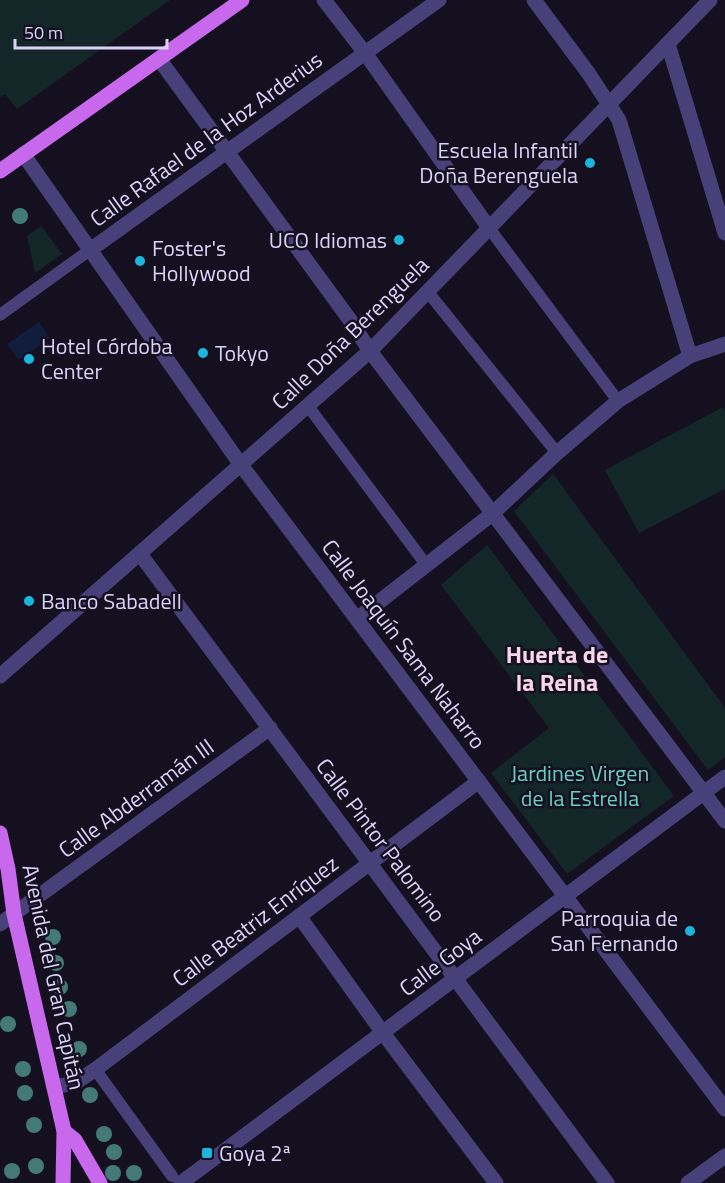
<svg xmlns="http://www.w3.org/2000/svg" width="725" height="1183" viewBox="0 0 725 1183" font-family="'Titillium Web',sans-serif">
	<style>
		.green { fill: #132729 }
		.water { fill: #111d3d }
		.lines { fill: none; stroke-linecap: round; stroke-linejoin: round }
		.pedestrian { stroke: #484079; stroke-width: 12 }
		.minor { stroke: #484079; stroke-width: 15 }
		.tertiary { stroke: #484079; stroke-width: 15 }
		.primary { stroke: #c868ec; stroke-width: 15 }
		.tree { fill: #437a78 }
		.poi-dot { fill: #1cb6dd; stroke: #14101f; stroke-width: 2 }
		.labels { text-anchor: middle; stroke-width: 5; stroke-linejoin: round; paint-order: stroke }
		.street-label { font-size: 22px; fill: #dcd3fa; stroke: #14101f }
		.poi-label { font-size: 22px; fill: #dcd3fa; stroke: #14101f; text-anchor: start }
		.park-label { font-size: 22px; fill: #69d0c1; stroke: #14101f }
		.neighbourhood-label { font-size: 24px; font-weight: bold; fill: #fad5e9; stroke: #14101f }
	</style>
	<rect width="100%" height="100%" fill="#14101f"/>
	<g class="green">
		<polygon points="0,0 170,0 17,109 5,94 0,97"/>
		<polygon points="41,226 62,254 35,273 27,236"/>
		<polygon points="723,407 725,412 725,489 639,533 605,470"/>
		<polygon points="553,474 725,708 725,757 708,770 514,511"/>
		<polygon points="487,545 674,796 567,874 491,773 549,728 441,585"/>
	</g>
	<polygon class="water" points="39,322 50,338 19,360 7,344"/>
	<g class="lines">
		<g class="pedestrian">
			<polyline points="489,228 618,401"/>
			<polyline points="428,292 557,453"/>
			<polyline points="0,315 90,250"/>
			<polyline points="308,406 427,566"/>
			<polyline points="100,1076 172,1176"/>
		</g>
		<g class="minor">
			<polyline points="324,0 365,53 489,228"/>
			<polyline points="534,0 589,74 619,120 690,356"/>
			<polyline points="668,44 725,233"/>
			<polyline points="159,59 350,320 370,351 725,821"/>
			<polyline points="90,250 439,0"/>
			<polyline points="140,554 607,1183"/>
			<polyline points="357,619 492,514 557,453 618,401 690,356 725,344"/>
			<polyline points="0,676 370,351 710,0"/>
			<polyline points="299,916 383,1033 496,1183"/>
			<polyline points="0,924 270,728"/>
			<polyline points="54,1087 75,1083 96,1069 479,781"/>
			<polyline points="688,1183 725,1156"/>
		</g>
		<g class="tertiary">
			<polyline points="23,154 241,465 725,1109"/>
			<polyline points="181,1183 725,777"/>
		</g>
		<g class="primary">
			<polyline points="0,171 242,0"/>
			<polyline points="0,833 8,869 14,914 64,1131 63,1183"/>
			<polyline points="64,1131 75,1140 100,1183"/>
		</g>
	</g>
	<g class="tree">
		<circle cx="20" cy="216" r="8"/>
		<circle cx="53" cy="937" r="8"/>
		<circle cx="56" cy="963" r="8"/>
		<circle cx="60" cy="987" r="8"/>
		<circle cx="69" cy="1009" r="8"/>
		<circle cx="8" cy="1024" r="8"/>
		<circle cx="79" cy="1049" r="8"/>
		<circle cx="23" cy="1069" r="8"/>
		<circle cx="25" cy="1093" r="8"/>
		<circle cx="90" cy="1095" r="8"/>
		<circle cx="34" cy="1125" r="8"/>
		<circle cx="104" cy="1134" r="8"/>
		<circle cx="114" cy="1152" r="8"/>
		<circle cx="36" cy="1166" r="8"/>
		<circle cx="12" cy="1171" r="8"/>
		<circle cx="113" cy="1173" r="8"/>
		<circle cx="134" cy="1173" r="8"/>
	</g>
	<g class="poi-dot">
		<circle cx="590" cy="163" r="6"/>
		<circle cx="399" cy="240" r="6"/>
		<circle cx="140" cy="261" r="6"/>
		<circle cx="203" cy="353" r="6"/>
		<circle cx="29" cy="359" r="6"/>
		<circle cx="29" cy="601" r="6"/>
		<circle cx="690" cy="931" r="6"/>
		<rect x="201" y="1147" width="12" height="12" rx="3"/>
	</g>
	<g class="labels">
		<g class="street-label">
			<text transform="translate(206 139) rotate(-36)" y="8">Calle Rafael de la Hoz Arderius</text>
			<text transform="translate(350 333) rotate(-44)" y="8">Calle Doña Berenguela</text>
			<text transform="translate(404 644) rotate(53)" y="8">Calle Joaquín Sama Naharro</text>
			<text transform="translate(136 798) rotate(-36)" y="8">Calle Abderramán III</text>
			<text transform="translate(381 840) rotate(53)" y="8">Calle Pintor Palomino</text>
			<text transform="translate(255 921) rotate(-37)" y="8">Calle Beatriz Enríquez</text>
			<text transform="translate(440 962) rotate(-37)" y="8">Calle Goya</text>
			<text transform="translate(54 977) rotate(78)" y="8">Avenida del Gran Capitán</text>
		</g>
		<g class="poi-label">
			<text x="578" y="158" text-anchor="end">Escuela Infantil<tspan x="578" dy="25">Doña Berenguela</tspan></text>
			<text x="387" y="248" text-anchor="end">UCO Idiomas</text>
			<text x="152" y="256">Foster's<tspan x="152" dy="25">Hollywood</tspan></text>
			<text x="41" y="354">Hotel Córdoba<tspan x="41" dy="25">Center</tspan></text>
			<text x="215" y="361">Tokyo</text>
			<text x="41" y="609">Banco Sabadell</text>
			<text x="678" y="926" text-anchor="end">Parroquia de<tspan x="678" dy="25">San Fernando</tspan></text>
			<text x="219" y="1161">Goya 2ª</text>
		</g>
		<g class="park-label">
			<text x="580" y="781">Jardines Virgen<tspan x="580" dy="25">de la Estrella</tspan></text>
		</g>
		<g class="neighbourhood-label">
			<text x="557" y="663">Huerta de<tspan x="557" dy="28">la Reina</tspan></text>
		</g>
	</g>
	<path d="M15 39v9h152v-9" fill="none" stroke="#dcd3fa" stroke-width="3"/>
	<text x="24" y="39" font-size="18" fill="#dcd3fa" stroke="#14101f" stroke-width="4.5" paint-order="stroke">50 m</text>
</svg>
